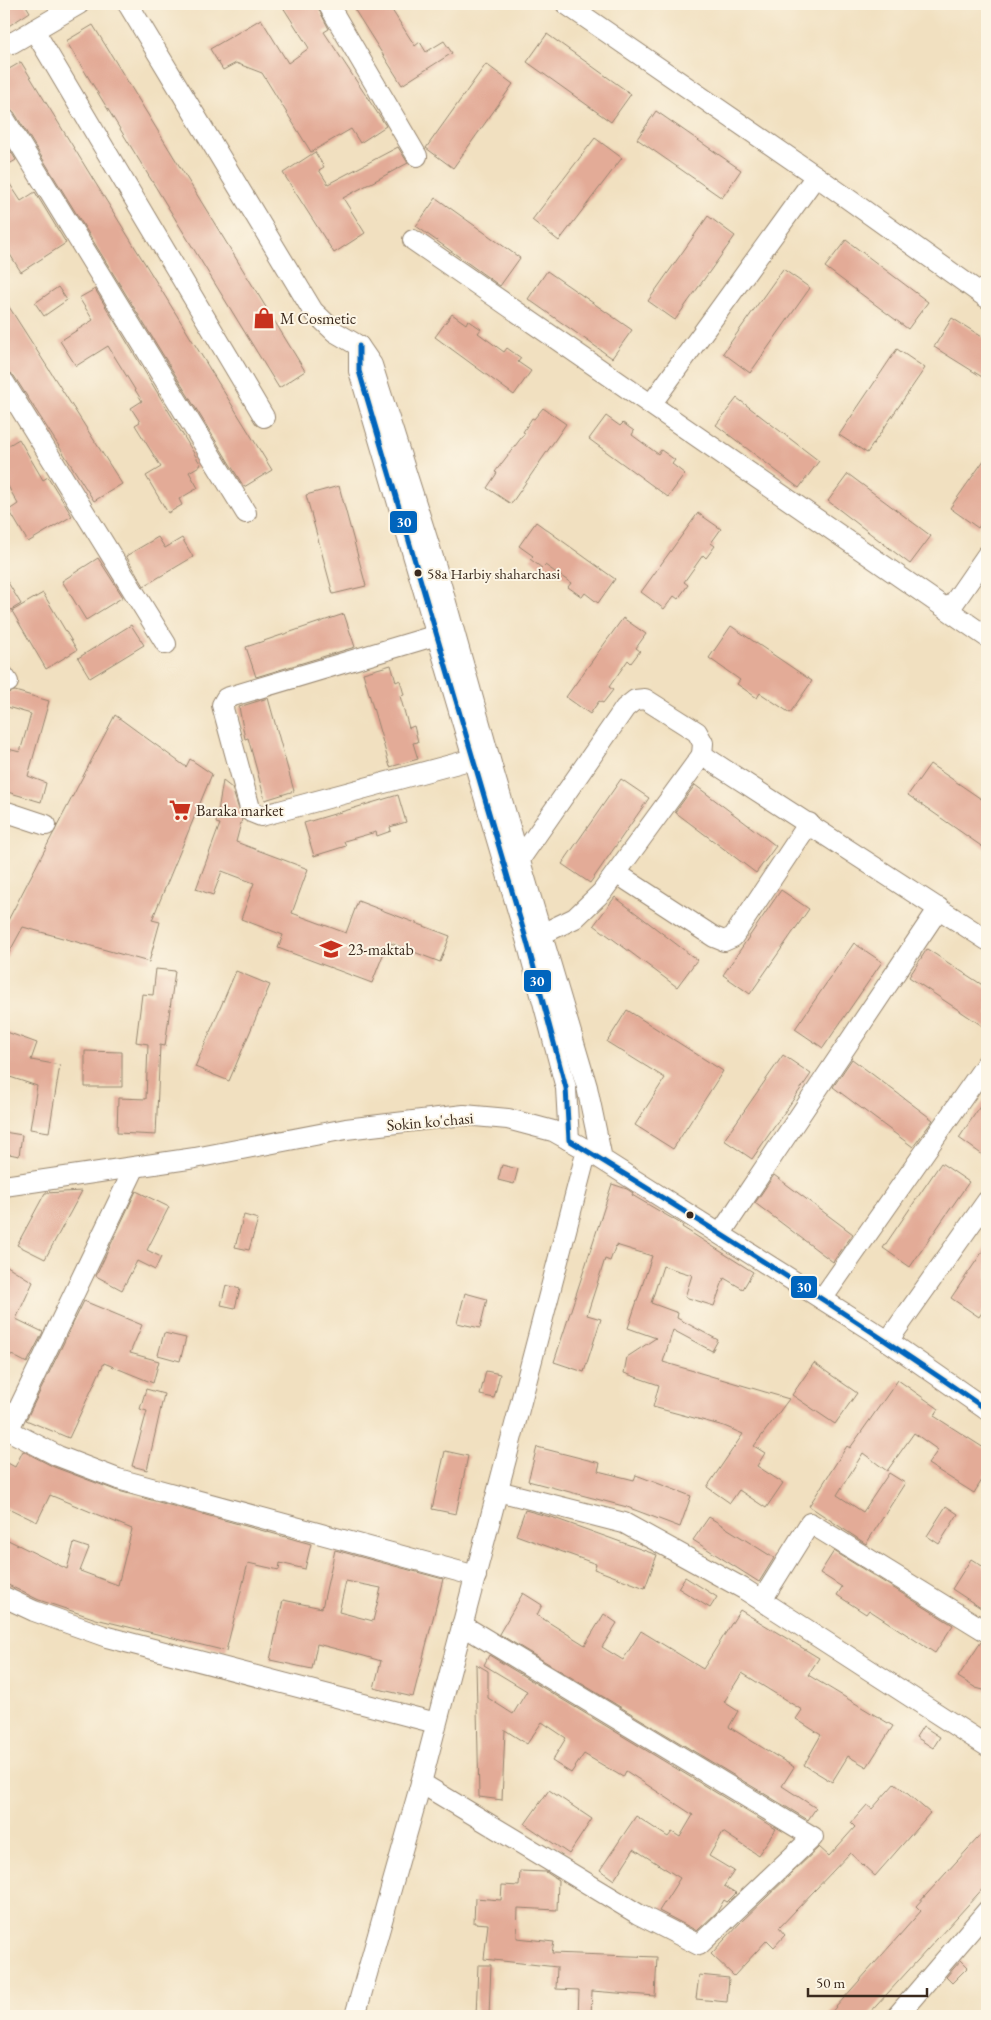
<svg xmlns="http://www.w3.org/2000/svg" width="991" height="2020" viewBox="0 0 991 2020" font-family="'EB Garamond',serif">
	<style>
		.building { fill: #e3ab97; fill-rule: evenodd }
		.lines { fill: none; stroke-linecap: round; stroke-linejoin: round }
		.minor-casing { stroke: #96856f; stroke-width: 22 }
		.minor { stroke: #fff; stroke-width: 20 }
		.bus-1-casing { stroke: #fcf5e5; stroke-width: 9 }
		.bus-1 { stroke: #0065bd; stroke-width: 5 }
		.bus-dot { fill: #3b2a1e; stroke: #fcf5e5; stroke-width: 2 }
		.labels { text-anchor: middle; stroke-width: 4; stroke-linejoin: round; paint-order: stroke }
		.bus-label { font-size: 15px; fill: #3b2a1e; stroke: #fcf5e5; text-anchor: start }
		.poi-label { font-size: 16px; fill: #3b2a1e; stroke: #fcf5e5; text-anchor: start }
		.street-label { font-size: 16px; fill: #3b2a1e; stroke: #fcf5e5 }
		.line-badge { stroke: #fcf5e5; stroke-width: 2 }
		.badge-label { font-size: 14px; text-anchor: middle; font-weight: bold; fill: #fff }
	</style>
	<rect width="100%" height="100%" fill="#fcf5e5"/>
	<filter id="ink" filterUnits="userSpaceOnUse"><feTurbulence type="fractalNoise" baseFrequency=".02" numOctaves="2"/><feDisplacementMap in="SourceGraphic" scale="10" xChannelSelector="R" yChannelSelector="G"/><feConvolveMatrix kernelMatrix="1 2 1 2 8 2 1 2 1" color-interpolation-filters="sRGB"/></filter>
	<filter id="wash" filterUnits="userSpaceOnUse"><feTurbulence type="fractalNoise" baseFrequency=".0096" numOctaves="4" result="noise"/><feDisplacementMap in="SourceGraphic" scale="20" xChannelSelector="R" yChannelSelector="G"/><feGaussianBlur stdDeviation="1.12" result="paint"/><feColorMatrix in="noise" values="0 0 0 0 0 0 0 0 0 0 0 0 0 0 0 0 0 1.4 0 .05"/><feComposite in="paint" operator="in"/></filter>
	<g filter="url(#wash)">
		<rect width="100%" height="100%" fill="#f1e0c0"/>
		<g id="blocks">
			<g class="building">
				<polygon points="4,4 25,4 30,12 4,29"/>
				<polygon points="281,4 316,4 329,29 324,32 386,126 360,143 351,129 311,152 262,73 236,63 223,70 210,49 261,19 288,63 309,48"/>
				<polygon points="351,4 388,4 415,46 420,42 426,52 444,41 452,53 402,85"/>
				<polygon points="93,25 305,371 279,388 66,41"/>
				<polygon points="547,34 631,94 611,122 527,62"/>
				<polygon points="21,62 272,470 244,487 14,112 4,106 4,72"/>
				<polygon points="486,64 513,84 453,168 426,148"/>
				<polygon points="656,111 741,170 722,198 637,139"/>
				<polygon points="595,138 622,158 559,241 532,220"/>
				<polygon points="4,140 16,160 4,167"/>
				<polygon points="398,147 408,163 343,198 365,233 334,253 283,173 315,152 324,167 319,170 328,184"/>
				<polygon points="4,175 21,201 35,192 66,243 21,272 4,245"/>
				<polygon points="436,198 520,258 500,286 416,226"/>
				<polygon points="708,216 735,236 675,320 648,301"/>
				<polygon points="846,240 928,302 908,329 825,267"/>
				<polygon points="783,269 810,288 750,373 723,353"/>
				<polygon points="547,271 632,330 612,358 528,299"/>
				<polygon points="58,287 67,300 44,316 35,303"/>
				<polygon points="95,289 201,465 189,472 198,488 179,499 182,505 168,513 146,476 161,467 135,425 140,422 131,408 142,401 108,346 76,366 60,341 93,320 79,298"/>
				<polygon points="4,299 122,484 94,501 14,376 4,370"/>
				<polygon points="452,314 466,324 468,320 481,329 478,333 504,352 507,348 521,358 518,362 531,371 514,395 435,337"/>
				<polygon points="952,318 987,340 987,380 934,347"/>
				<polygon points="897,349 925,368 867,453 839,435"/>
				<polygon points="737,398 819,461 799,488 716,425"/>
				<polygon points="543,408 566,424 511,504 487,488 497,473 495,472 525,433 523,432 532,418 534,419"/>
				<polygon points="606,416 620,426 623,423 634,431 632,435 658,454 661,450 675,460 672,464 685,474 668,497 589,439"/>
				<polygon points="19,439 43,480 48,477 72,516 28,542 9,510 18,504 4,479 4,448"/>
				<polygon points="987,456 987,514 978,528 950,508"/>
				<polygon points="848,474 931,536 910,564 828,501"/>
				<polygon points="339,486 366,586 333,594 306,495"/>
				<polygon points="698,513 721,529 711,543 715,546 706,558 703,555 684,582 688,585 678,599 674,596 664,609 641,592"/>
				<polygon points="536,522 615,579 598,603 585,593 582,597 568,587 571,583 545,565 542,568 530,559 533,556 519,546"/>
				<polygon points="158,537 165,548 182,538 193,557 144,586 126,556"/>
				<polygon points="98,558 123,597 86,620 62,581"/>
				<polygon points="4,576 21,604 4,614"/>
				<polygon points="43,593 77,650 46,669 12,611"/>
				<polygon points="344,614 355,647 256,677 246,647"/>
				<polygon points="623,618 646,634 636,648 640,651 631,663 628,660 609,687 613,690 603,703 599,701 590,714 566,697"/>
				<polygon points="131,625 144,645 90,678 78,658"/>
				<polygon points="731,626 812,681 790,713 760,693 757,698 737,684 740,680 709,658"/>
				<polygon points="391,665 396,682 400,680 404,695 400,696 409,728 414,726 418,742 413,743 418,759 390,767 363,673"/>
				<polygon points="15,691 49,701 28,776 46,783 41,802 4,791 4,748 20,752 31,714 4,706 4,693"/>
				<polygon points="268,698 294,791 265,800 248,738 245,739 239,707"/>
				<polygon points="115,715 186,767 190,759 212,774 152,920 160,922 149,962 23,927 4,962 4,928"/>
				<polygon points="930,764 987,803 987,850 908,795"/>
				<polygon points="621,779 649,798 590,883 562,864"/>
				<polygon points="223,781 232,788 242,819 236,842 308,869 292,913 346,933 358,901 450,936 440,962 388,942 372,983 278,948 283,935 241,919 254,883 222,871 213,895 196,889 220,824 216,823"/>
				<polygon points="695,785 776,846 756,873 675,812"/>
				<polygon points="398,795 406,822 390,827 391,831 377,836 376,832 344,841 346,846 314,856 304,823"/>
				<polygon points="781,890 809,909 750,994 723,975"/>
				<polygon points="615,897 697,960 677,987 594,925"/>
				<polygon points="854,943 882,962 823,1048 795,1029"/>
				<polygon points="927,949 987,988 987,1029 909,977"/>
				<polygon points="156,969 175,971 165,1046 160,1045 156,1135 117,1133 118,1098 146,1099 148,1044 136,1042 142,994 153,995"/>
				<polygon points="236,971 270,985 229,1081 195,1067"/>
				<polygon points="627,1010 723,1071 673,1149 635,1125 665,1078 607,1042"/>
				<polygon points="4,1031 37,1043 31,1060 60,1065 49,1132 30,1129 37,1086 4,1075"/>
				<polygon points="85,1051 122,1052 122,1087 85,1087"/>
				<polygon points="783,1055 811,1074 752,1159 724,1140"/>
				<polygon points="852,1059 933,1120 913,1147 833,1087"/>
				<polygon points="987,1096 987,1158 959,1138"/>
				<polygon points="4,1132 22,1135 19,1156 4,1153"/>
				<polygon points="941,1163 969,1182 910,1267 883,1248"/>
				<polygon points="502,1165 518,1169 514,1184 498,1180"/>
				<polygon points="774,1175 853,1234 833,1262 755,1203"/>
				<polygon points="612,1184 627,1189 633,1193 632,1195 683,1225 682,1227 753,1272 743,1289 724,1278 714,1306 685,1297 692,1275 663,1266 651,1303 678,1313 677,1318 718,1340 712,1351 673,1330 663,1362 789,1399 754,1446 765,1453 757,1466 783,1483 766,1508 739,1490 730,1503 707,1487 743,1434 724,1426 653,1407 659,1385 624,1373 627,1357 656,1338 628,1328 652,1256 616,1245 610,1261 605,1259 587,1315 601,1319 584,1372 554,1362"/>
				<polygon points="82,1191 45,1259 17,1245 45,1193"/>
				<polygon points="136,1191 169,1207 147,1250 161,1257 155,1270 137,1261 122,1290 96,1276"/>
				<polygon points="244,1215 258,1219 249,1250 235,1247"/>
				<polygon points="987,1245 987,1305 979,1317 951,1298"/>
				<polygon points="4,1264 33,1282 16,1319 43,1332 27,1363 4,1351"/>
				<polygon points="226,1285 240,1289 235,1308 221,1305"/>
				<polygon points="465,1293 487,1299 480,1328 457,1323"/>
				<polygon points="84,1301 142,1325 130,1353 159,1361 153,1383 104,1363 69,1438 26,1420"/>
				<polygon points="164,1333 186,1338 180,1361 158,1355"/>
				<polygon points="814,1363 857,1393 835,1424 792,1395"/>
				<polygon points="486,1371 500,1374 494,1398 480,1395"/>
				<polygon points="898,1380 939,1409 934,1416 987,1450 987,1472 974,1493 928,1464 938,1450 914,1433 887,1471 863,1453 837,1495 863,1512 889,1473 905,1483 866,1544 809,1506 847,1446 850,1448"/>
				<polygon points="146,1389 164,1394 147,1470 132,1466 147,1411 140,1409"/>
				<polygon points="537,1447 600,1463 598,1471 634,1480 636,1475 691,1496 680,1527 627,1507 528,1481"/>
				<polygon points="23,1451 54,1467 115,1490 311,1544 305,1569 280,1563 279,1570 248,1563 226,1651 96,1619 39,1600 4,1583 4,1538 67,1569 74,1543 89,1548 80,1571 118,1585 132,1529 50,1495 37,1522 4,1506 4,1461 15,1467"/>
				<polygon points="445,1451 468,1456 456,1514 432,1509"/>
				<polygon points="946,1506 958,1514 939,1544 927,1536"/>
				<polygon points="525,1510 554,1518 657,1555 645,1588 594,1569 596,1564 516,1535"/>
				<polygon points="709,1517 774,1558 759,1582 693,1540"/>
				<path d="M335,1550L443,1579L413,1697L374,1688L381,1661L364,1656L317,1644L312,1669L270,1660L283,1600L322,1608ZM346,1581L381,1588L373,1621L339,1612Z"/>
				<polygon points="834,1551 953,1625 935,1653 869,1610 866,1614 837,1595 842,1587 820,1573"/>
				<polygon points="971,1559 987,1569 987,1612 952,1589"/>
				<polygon points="685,1577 717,1597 710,1608 678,1588"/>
				<polygon points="523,1593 542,1605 537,1615 585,1645 604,1614 617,1623 602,1647 623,1660 641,1631 703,1669 740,1610 819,1658 808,1675 893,1726 867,1767 848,1756 832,1782 804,1765 821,1735 796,1719 802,1710 742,1673 724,1702 738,1711 729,1727 794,1767 782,1786 816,1808 808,1820 499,1634"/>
				<polygon points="981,1642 987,1644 987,1691 976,1688 958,1677"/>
				<polygon points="489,1655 776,1829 758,1855 723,1832 709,1856 734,1871 724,1886 736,1893 727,1902 724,1900 717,1912 697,1931 659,1911 680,1878 634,1849 614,1880 600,1870 636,1816 668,1837 672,1832 680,1837 693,1815 626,1771 623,1777 584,1754 571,1773 552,1761 566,1738 542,1722 527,1744 505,1730 502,1800 479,1797 476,1664 488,1671 488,1698 513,1714 527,1691 484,1665"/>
				<polygon points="923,1726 940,1737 933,1748 916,1737"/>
				<polygon points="895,1783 930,1813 875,1876 850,1853 779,1928 785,1935 774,1947 767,1940 734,1976 711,1954 740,1923 819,1847 829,1856 855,1827 851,1823 867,1805 872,1809"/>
				<polygon points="549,1790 592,1819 569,1854 525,1824"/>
				<polygon points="987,1828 987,1884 867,2016 828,2016 921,1911 916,1906"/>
				<polygon points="520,1871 546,1872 558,1880 557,1910 518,1908 517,1938 554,1942 552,1953 657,1957 655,1996 592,1991 591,2016 578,2016 579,1990 556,1989 557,1967 484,1959 488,1924 474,1923 475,1898 501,1900 502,1885 519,1886"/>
				<polygon points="961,1960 968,1967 952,1983 946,1977"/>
				<polygon points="478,1965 491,1965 489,2016 476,2016"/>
				<polygon points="699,1975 729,1978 727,2002 696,1999"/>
			</g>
		</g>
	</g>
	<g filter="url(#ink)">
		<use href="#blocks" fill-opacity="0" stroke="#96856f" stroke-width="1"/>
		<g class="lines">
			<g class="minor-casing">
				<g id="minor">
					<polyline points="128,4 313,311 335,332 359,346 372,365 436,567 492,767 587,1087 602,1159"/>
					<polyline points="328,4 417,156"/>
					<polyline points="566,4 816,176 987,298"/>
					<polyline points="34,30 264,417"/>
					<polyline points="4,42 12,43 79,4"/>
					<polyline points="4,118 246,513"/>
					<polyline points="413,240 987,637"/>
					<polyline points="359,346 359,371 527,942 566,1088 569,1140"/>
					<polyline points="4,382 166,644"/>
					<polyline points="652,403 816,176"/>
					<polyline points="949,610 987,555"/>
					<polyline points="437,635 226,698 222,705 251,812 261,816 473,759"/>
					<polyline points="4,676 8,682"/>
					<polyline points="4,811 46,825"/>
					<polyline points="520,859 625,708 635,700 645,699 697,732 703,743 702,755"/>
					<polyline points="616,873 714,937 724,941 733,937 809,823"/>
					<polyline points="542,934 575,918 602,892 702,755 987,940"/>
					<polyline points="4,1186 195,1158 346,1129 464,1115 508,1119 553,1131 587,1150 888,1341 987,1410"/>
					<polyline points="721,1233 939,908"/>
					<polyline points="822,1299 987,1063"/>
					<polyline points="888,1341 987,1201"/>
					<polyline points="4,1428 58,1456 118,1479 476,1576"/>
					<polyline points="8,1431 135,1167"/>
					<polyline points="498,1491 624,1523 744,1589 987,1746"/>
					<polyline points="4,1597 34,1611 107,1637 436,1723"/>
					<polyline points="762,1600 810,1523 987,1632"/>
					<polyline points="421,1783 638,1914 699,1945 813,1837 462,1625"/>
					<polyline points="355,2016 421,1783 587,1150"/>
					<polyline points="897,2016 987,1911"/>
				</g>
			</g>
			<use href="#minor" class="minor"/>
			<g class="bus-1-casing">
				<path id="bus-1" d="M359,346V371L527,942L566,1088L569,1140C711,1227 851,1315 987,1410"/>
			</g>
			<use href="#bus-1" class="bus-1"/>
		</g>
	</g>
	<defs>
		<g id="shop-bare" transform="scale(1.725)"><path d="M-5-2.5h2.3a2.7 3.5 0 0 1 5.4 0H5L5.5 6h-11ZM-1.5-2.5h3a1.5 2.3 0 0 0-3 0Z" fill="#c8321e" stroke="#fcf5e5" stroke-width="2.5" paint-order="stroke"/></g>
		<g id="supermarket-bare" transform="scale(1.725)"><path d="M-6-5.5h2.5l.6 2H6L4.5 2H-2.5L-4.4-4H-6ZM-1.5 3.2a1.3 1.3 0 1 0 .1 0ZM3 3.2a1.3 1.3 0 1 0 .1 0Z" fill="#c8321e" stroke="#fcf5e5" stroke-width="2.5" paint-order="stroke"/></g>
		<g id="school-bare" transform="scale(1.725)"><path d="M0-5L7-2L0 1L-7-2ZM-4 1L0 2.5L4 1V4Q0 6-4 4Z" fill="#c8321e" stroke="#fcf5e5" stroke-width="2.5" paint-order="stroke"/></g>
	</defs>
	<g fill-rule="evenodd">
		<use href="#shop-bare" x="264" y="318"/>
		<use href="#supermarket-bare" x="180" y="810"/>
		<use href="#school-bare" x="331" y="949"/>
	</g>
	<g class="bus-dot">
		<circle cx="418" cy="573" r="4.5"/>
		<circle cx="690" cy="1215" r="4.5"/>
	</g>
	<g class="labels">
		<g class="bus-label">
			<text x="427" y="579">58a Harbiy shaharchasi</text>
		</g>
		<g class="poi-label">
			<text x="280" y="324">M Cosmetic</text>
			<text x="196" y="816">Baraka market</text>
			<text x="348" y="955">23-maktab</text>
		</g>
		<g class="street-label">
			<text transform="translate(430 1121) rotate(-5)" y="6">Sokin ko'chasi</text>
		</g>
	</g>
	<g class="line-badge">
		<rect x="389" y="510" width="29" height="24" rx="5" fill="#0065bd"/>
		<rect x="523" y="969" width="29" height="24" rx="5" fill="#0065bd"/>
		<rect x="790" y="1275" width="28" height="24" rx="5" fill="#0065bd"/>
	</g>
	<g class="badge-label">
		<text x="404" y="527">30</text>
		<text x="537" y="986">30</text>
		<text x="804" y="1292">30</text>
	</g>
	<rect width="991" height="2020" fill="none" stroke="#fcf5e5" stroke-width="20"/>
	<path d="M808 1988v8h119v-8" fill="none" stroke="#3b2a1e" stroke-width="2.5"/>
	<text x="816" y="1988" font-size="15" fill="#3b2a1e" stroke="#fcf5e5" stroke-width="4" paint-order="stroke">50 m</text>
</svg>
